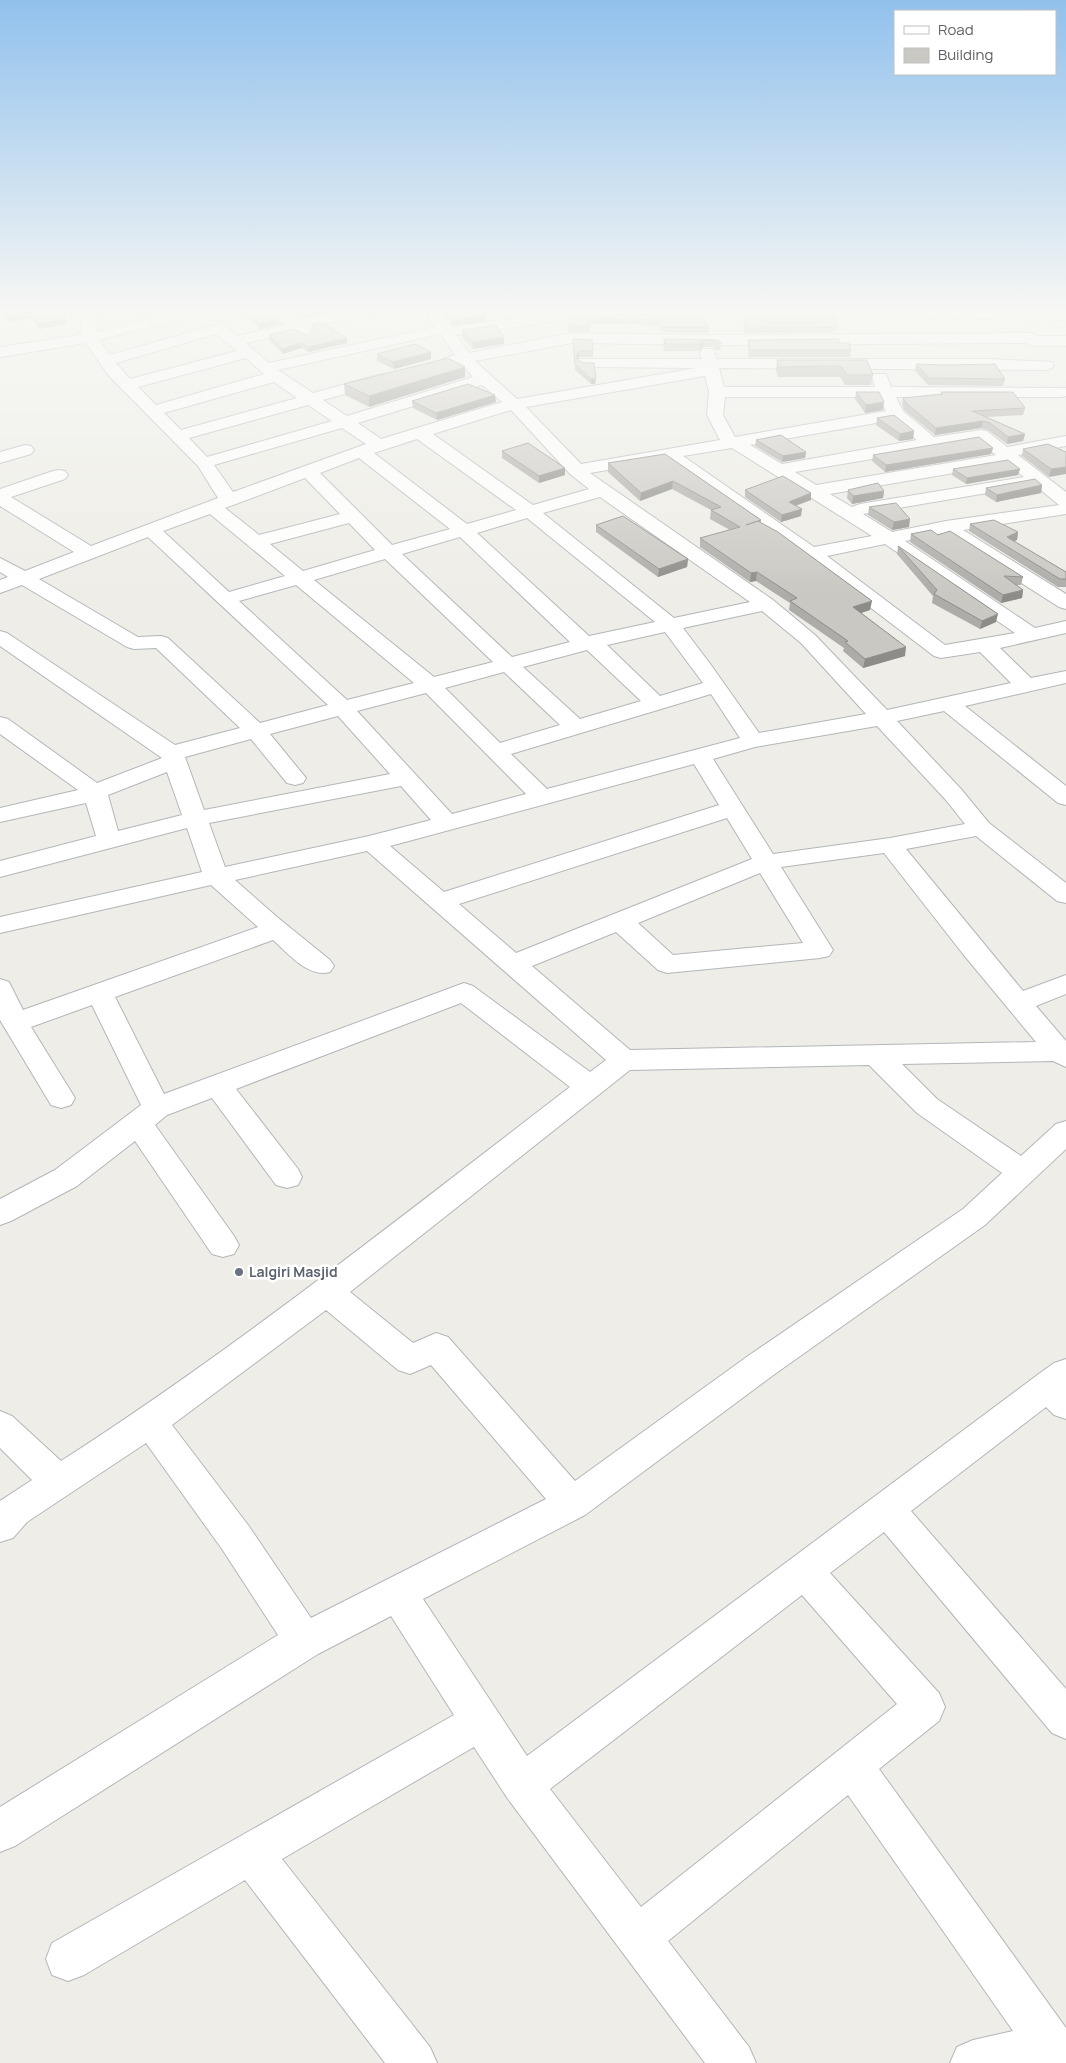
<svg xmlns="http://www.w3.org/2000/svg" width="1066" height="2063" viewBox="0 0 1066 2063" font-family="Manrope,sans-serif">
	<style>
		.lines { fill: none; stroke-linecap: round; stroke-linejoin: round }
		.minor-casing { stroke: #b3b6b9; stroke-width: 2 }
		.minor { fill: #fff; fill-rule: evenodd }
		.wall { fill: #aeaca8 }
		.shaded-wall { fill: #8d8c88 }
		.building { fill: #cac8c3; stroke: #8d8c88 }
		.worship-dot { fill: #6b7280; stroke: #fff; stroke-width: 2 }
		.labels { text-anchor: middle; stroke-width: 5; stroke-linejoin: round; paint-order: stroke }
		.worship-label { font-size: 14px; font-weight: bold; fill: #5b616d; stroke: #fff; text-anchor: start }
	</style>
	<rect width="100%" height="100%" fill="#eeede7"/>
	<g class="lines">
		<g class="minor-casing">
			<g id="minor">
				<path d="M84,307H98L96,332L193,307H206L207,310L205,313L99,340L110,355L219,324L224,325L237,336L285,325L264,307H281L300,321L362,307H390L388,310L309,328L314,333L311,336L306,338L294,332L246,343L269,363L435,327L422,307H437L453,329L459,326L562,312L592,310L857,309L1066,312V320L857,317L592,318L562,320L456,335L469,353L572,333L705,335L1031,333L1038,336H1066V346H1033L1026,343L705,345L572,343L475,361L517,399L696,368L585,367L579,365L577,362L579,359H702L700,352L703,349H713L717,359H989L1052,362L1054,365L1052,368L1046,370L719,368L724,387H875L872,377L874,374H886L891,387L1066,388V396L1061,397H896L903,411L934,437L981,430L987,431L1007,447L1066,436V446L1018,455L1066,492V514L963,530L1066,594V609L1059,607L943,533L905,541L1035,628L1066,621V633L1000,648L1031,678L1066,671V683L965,706L1066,786V805L1058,803L944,711L897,721L961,789L989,823L1066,883V903L1057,901L976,836L906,849L1023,991L1066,975V994L1036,1006L1066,1041V1067L1053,1061L902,1064L937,1099L1021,1156L1056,1124L1066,1121V1149L985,1225L772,1376L585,1515L423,1599L527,1756L1036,1376L1054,1363L1066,1359V1419L1054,1415L1046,1407L911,1511L1066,1689V1739L1052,1733L884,1532L830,1573L939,1693L945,1707L939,1721L879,1769L1066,2028V2063H950L957,2047L973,2040L1013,2031L848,1795L668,1941L749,2047L756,2063H705L508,1799L474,1747L282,1859L430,2047L437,2063H385L245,1880L84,1975L68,1981L52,1975L46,1959L52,1943L454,1715L391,1616L318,1654L15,1846L0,1852V1807L278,1635L222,1549L146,1443L27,1522L13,1538L0,1542V1501L32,1480L0,1448V1411L12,1416L61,1461C238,1347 403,1215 570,1087L461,1003L236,1089L298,1169L302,1177L298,1185L287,1188L276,1185L212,1098L167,1115L155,1125L234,1236L239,1245L234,1254L223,1257L212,1254L135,1141L77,1186L11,1221L0,1225V1199L55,1170L141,1105L92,1005L31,1027L75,1098L71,1105L61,1108L51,1105L0,1020V979L9,982L23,1010L258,927L211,885L0,933V917L202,872L187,828L0,877V861L96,836L86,803L0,822V808L78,790L0,734V717L8,719L97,783L162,758L0,646V631L7,633L175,745L240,728L156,648L134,649L127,647L22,585L0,593V580L8,577L0,572V558L25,571L74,552L0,506V489L53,471L59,470L65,471L68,475L65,479L11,497L91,546L218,498L198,466L109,376L86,343L0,357V347L80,335ZM216,334L237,351L130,379L116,363ZM441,334L455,355L444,358L442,361L444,364L450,366L461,364L473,377L347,416L323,400L388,382L390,379L388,376L382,374L313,393L278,370ZM246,358L264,374L156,405L138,387ZM705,376L709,392L707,415L720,440L581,464L526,407ZM274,382L297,398L181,430L164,413ZM482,385L502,402L381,439L358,423ZM725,397H879L886,411L735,437L723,415ZM308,405L332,421L207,457L189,438ZM511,410L570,474L589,489L533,505L433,434ZM893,420L917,440L782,464L750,445ZM342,428L366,444L233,492L214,465ZM417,439L516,510L467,524L374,453ZM978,441L996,455L816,485L795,472ZM732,448L872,536L814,547L683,456ZM359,458L450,529L392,545L320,473ZM665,460L804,557L934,656L941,658L980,652L1011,683L887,710L815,635L773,600L590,473ZM1007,464L1024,477L860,504L852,507L830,494ZM305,478L340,514L259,535L225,508ZM1031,482L1059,505L946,521L892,532L863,514L1022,487L1028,486ZM600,497L750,602L674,618L543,513ZM210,514L285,576L229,592L163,531ZM527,518L655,622L589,636L477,533ZM349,523L375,550L303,571L270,544ZM148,537L328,705L260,723L168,638L161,636L138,637L39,579ZM460,537L570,642L512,657L402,554ZM885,544L1015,633L945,645L827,556ZM385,559L493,662L434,677L314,580ZM296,585L414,683L347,700L239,601ZM762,611L801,643L866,714L759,733L711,665L683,628ZM665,632L703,683L660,696L607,645ZM587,650L641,701L580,719L523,667ZM504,672L560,725L500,743L445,688ZM426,693L526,794L452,814L357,711ZM711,694L740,738L547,789L511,754ZM338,716L390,774L204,810L185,757L251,739L287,783L295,785L303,783L306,778L270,734ZM877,726L945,799L965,824L890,838L773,854L713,759L755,747ZM694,764L719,805L444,892L390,846ZM167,772L182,815L118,831L108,795ZM401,786L431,820L369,836L225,867L209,823ZM727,818L752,859L516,953L459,904ZM367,851L606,1060L590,1072L473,986L464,983L164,1094L115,997L273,940C289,954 308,978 330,972L334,966L330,960L277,917L235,880ZM884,853L963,954L1036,1042L630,1050L532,966L616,932L658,970L667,973L820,958L829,956L833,950L781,867ZM760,873L803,943L673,955L638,923ZM869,1065L917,1113L1002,1173L963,1209L748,1356L575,1481L448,1337L436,1333L413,1343L350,1292L630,1070ZM326,1310L398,1370L410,1374L431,1365L546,1499L311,1618L248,1525L172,1425ZM802,1595L897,1704L641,1907L550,1789Z"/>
				<polygon points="25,445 31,446 34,450 31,454 0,463 0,452"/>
			</g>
		</g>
		<use href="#minor" class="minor"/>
	</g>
	<g class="wall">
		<polygon points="0,307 58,307 67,324 39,329 32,318 9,322 0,310"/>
		<polygon points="238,307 268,307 280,318 281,324 259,329"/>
		<polygon points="285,307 352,307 300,319"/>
		<polygon points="442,307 528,307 485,314 486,321 453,326 442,311"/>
		<polygon points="563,307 670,307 564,310"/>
		<polygon points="1023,307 1066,307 1066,311 1024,310"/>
		<polygon points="700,314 709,327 709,333 660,332 659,326 625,324 589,324 590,331 569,332 567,322 567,316"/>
		<polygon points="744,314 837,327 836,332 745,333 743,319"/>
		<polygon points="312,324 347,338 347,343 309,352 301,348 283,354 269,340 269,335 306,335 313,330"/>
		<polygon points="462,330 504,337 504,344 473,349 462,337"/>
		<polygon points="573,339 593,351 593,357 579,357 577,360 596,378 595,384 591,384 575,370"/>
		<polygon points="664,339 718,340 721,343 720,350 716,350 713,347 703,347 699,351 664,351 663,346"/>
		<polygon points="748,340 839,343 851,350 850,357 749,357 748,347"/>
		<polygon points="377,354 431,359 394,369 377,361"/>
		<polygon points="777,360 867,360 873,375 871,385 845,385 840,377 778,377 776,370"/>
		<polygon points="916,364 1005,379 1003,386 928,385 915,371"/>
		<polygon points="465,377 369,407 345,395 344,384"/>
		<polygon points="856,392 883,410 865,413 855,399"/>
		<polygon points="941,392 1025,408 1023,415 986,417 1025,434 1023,441 1007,444 988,430 981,428 935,435 904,410 902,404 903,398 941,394"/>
		<polygon points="412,401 496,402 437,420 413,408"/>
		<polygon points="877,418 914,431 913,439 899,441 876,425"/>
		<polygon points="756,440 806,452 805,458 782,462 755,446"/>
		<polygon points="993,448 991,454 885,472 872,461 873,455"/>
		<polygon points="1023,449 1066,452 1049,477 1022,456"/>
		<polygon points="502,451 565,468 565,475 539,483 502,458"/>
		<polygon points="665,454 761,520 761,523 870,610 861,613 905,656 863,668 843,651 844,648 789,610 790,603 756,581 750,582 700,547 700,538 730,530 710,519 711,510 672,489 640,501 608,472 608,463"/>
		<polygon points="953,469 1020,469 1018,475 966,484 952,475"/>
		<polygon points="1042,485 1041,493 996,502 985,495 986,488"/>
		<polygon points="745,490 811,500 796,506 801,516 781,522 745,497"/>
		<polygon points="848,490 884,491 883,498 852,504 847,498"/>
		<polygon points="869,507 909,527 892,530 868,515"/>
		<polygon points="970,524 1018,532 1017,540 1014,541 1066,572 1066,587 1058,587 969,531"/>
		<polygon points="596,525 688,559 687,567 658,577 596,532"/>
		<polygon points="911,534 938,535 1023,577 1021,585 1016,585 1023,590 1022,598 1001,603 910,542"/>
		<polygon points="898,546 996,622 980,629 932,603 933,596 897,554"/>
	</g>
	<g class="shaded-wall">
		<polygon points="325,307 352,307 300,319 300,313"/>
		<polygon points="488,307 528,307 480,315 480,309"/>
		<polygon points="31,312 32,318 9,322 8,316"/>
		<polygon points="486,315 486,321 453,326 453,320"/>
		<polygon points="280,318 281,324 259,329 258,323"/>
		<polygon points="66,319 67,324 39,329 38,323"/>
		<polygon points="504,337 504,344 473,349 473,342"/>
		<polygon points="347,338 347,343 309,352 308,347"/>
		<polygon points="703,340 703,347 699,351 699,344"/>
		<polygon points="301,343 301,348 283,354 282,349"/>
		<polygon points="579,351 579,357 575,363 576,357"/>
		<polygon points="431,352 431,359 394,369 393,362"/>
		<polygon points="465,367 465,377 369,407 369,396"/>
		<polygon points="596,378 595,384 591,384 591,379"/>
		<polygon points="495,395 496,402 437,420 436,413"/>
		<polygon points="884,402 883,410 865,413 866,405"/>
		<polygon points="983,421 981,428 935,435 936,428"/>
		<polygon points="914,431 913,439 899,441 900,434"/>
		<polygon points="1025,434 1023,441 1007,444 1008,437"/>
		<polygon points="993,448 991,454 885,472 886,465"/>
		<polygon points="806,452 805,458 782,462 783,456"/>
		<polygon points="1066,467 1066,474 1049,477 1051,469"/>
		<polygon points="565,468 565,475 539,483 539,476"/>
		<polygon points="1020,469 1018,475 966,484 967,478"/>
		<polygon points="673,481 672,489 640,501 641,493"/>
		<polygon points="1042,485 1041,493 996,502 997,495"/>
		<polygon points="884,491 883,498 852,504 853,496"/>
		<polygon points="811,493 811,500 788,508 789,502"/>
		<polygon points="802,509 801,516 781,522 782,515"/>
		<polygon points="910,519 909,527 892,530 894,522"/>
		<polygon points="1018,532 1017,540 1005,545 1007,537"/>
		<polygon points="688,559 687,567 658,577 659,569"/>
		<polygon points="757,572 756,581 750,582 751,573"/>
		<polygon points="1023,590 1022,598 1001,603 1003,595"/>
		<polygon points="872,601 870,610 852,616 853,607"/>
		<polygon points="998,614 996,622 980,629 982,621"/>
		<polygon points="906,647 905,656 863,668 865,659"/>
	</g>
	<g class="building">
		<polygon points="1,307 58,307 66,319 38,323 31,312 8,316"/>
		<polygon points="243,307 268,307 280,318 258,323"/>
		<polygon points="292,307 325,307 300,313"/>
		<polygon points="444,307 488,307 480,309 486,315 453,320"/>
		<polygon points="700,314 709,327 661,327 659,320 626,319 588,318 590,326 569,326 567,316"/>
		<polygon points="744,314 835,314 837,327 746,328"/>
		<polygon points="320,322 347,338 308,347 301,343 282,349 269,335 293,329 306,335 315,329 312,324"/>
		<polygon points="496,325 504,337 473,342 462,330"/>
		<polygon points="573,339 592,340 593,351 579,351 576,357 579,361 585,363 594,363 596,378 591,379 575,364"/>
		<polygon points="664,339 718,340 721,343 716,343 714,340 703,340 699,344 665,344"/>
		<polygon points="839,339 839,343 849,343 851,350 750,350 748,340"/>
		<polygon points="415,344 431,352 393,362 377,354"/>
		<polygon points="448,358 465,367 369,396 344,384"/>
		<polygon points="777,360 867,360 873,375 847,375 841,366 779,367"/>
		<polygon points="916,364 944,365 995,364 1005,379 929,378"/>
		<polygon points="468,384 495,395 436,413 412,401"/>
		<polygon points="856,392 879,392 884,402 866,405"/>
		<polygon points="941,392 1013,392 1025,408 972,411 1025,434 1008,437 990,423 983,421 936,428 906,403 903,398 943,394"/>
		<polygon points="894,415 914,431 900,434 877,418"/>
		<polygon points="781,435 806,452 783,456 756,440"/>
		<polygon points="979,437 993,448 886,465 873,455"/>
		<polygon points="528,443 565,468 539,476 502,451"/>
		<polygon points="1048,444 1066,452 1066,467 1051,469 1023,449"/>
		<polygon points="665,454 761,520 746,525 758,521 778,532 872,601 853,607 906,647 865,659 845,642 848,641 790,601 797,598 757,572 751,573 700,538 740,527 711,510 721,507 673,481 641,493 608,463"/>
		<polygon points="1008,460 1020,469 967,478 953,469"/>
		<polygon points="783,476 811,493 789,502 802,509 782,515 745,490"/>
		<polygon points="1035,479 1042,485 997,495 986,488"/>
		<polygon points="878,483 884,491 853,496 848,490"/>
		<polygon points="896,503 910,519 894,522 869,507"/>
		<polygon points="623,516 688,559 659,569 596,525"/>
		<polygon points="994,520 1018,532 1007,537 1066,572 1066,579 1060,579 970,524"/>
		<polygon points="931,530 938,535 950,531 1023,577 1004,576 1023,590 1003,595 911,534"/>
		<polygon points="898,546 998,614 982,621 934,594 937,590"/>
	</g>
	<linearGradient id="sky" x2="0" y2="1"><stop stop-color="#91c1ed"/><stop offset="0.52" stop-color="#f7f7f4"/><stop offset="1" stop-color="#f7f7f4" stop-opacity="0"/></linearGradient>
	<rect width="1066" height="596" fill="url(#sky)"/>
	<circle class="worship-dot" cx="239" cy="1272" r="5"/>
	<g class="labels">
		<g class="worship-label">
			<text x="249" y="1277">Lalgiri Masjid</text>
		</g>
	</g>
	<rect x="894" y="10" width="162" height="65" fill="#ffffff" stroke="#bfc0c1"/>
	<rect x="904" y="26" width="25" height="8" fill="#ffffff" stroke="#bfc0c1"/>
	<text x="938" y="35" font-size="15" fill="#5e6165">Road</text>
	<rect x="904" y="48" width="25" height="15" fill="#cac8c3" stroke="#bfc0c1"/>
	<text x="938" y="60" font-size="15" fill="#5e6165">Building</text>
</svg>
